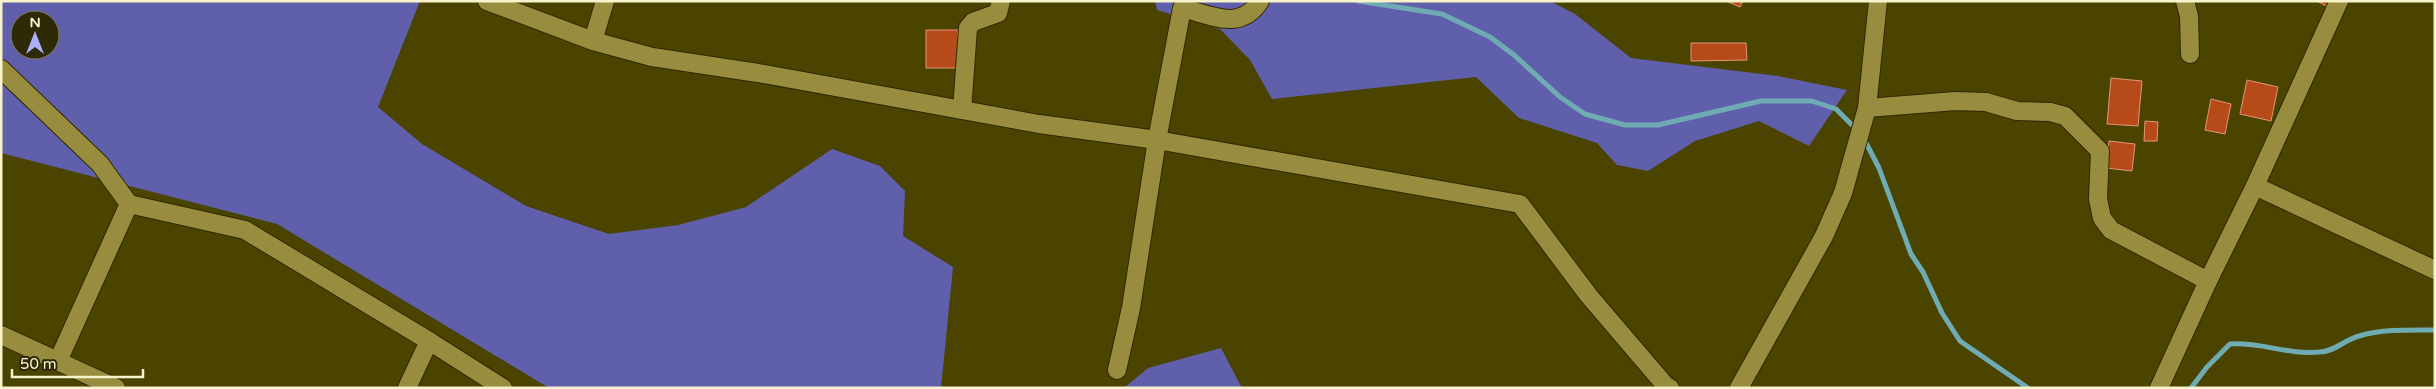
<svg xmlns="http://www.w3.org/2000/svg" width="2436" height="389" viewBox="0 0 2436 389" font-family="'Varela Round',sans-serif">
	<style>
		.green { fill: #605fac; fill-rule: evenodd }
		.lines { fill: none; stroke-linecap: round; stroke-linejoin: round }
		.stream { stroke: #6fabb2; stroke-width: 5 }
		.building { fill: #b64b19; stroke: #e2977a }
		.street-casing { stroke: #2f2900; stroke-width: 20 }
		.street { stroke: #988d3f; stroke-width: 18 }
	</style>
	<rect width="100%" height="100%" fill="#4b4300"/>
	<g class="green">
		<path d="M1,1H420L378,107L422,144L526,206L609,234L678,225L746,207L832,149L880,166L905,191L903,236L953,267L941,388H549L277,224L1,153ZM20,20H50V50H20Z"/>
		<polygon points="1155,1 1550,1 1575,14 1631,58 1778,76 1847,90 1809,146 1759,121 1695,141 1648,171 1617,165 1597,143 1519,118 1476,77 1272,99 1250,60 1220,29 1157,10"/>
		<polygon points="1221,348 1242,388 1124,388 1148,368"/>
	</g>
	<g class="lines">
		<g class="stream">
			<polyline points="1358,1 1442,14 1490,37 1514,55 1560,97 1585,114 1625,125 1658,125 1761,101 1812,101 1836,109 1858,131"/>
			<polyline points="1863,137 1879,168 1911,254 1923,272 1942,313 1960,341 2028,388"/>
			<path d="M2191,388L2207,367L2230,344C2262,342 2287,355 2320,352C2334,352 2346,339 2359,336C2383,329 2410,330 2435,330"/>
		</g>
	</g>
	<g class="building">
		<polygon points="1726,1 1743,1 1740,7"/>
		<polygon points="2317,1 2331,1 2328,7"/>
		<polygon points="926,30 958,30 957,68 926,68"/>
		<polygon points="1691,43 1746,43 1747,60 1691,61"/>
		<polygon points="2111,78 2142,81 2138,126 2107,124"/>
		<polygon points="2247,80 2278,87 2271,121 2240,114"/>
		<polygon points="2211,99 2231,104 2225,134 2205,130"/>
		<polygon points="2145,121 2158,122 2157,141 2144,141"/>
		<polygon points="2109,141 2135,144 2132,171 2106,168"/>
	</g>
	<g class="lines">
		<g class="street-casing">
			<g id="street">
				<polyline points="487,1 593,41"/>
				<polyline points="605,1 593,41 652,57 758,73 1039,124 1157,140 1520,204 1589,296 1666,386 1670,388"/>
				<polyline points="2185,1 2189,16 2190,54"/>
				<polyline points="1,69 100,164 129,204 58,361"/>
				<polyline points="1867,108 1956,101 1986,102 2017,111 2050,112 2065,116 2100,151 2098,199 2102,218 2111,230 2208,281"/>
				<polyline points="962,110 968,28 973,22 998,13 1001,1"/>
				<polyline points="2255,186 2435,270"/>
				<polyline points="129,204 245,230 429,341 407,388"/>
				<polyline points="1,335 116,388"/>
				<polyline points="429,341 503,388"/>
				<path d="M1117,370L1131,308L1157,140L1182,8C1211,15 1240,32 1260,1"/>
				<polyline points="1739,388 1824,236 1843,193 1867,108 1878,1"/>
				<polyline points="2159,388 2208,281 2255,186 2339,1"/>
			</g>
		</g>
		<use href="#street" class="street"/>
	</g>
	<rect width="2436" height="389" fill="none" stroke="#f7f3cc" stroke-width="5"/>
	<g transform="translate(35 35)"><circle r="24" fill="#2e2907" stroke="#7e7a56"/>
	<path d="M0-4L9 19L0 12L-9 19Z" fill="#acaffb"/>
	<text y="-8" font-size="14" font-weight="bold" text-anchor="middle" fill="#f7f3cc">N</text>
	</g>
	<path d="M12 369v8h131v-8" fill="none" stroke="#f7f3cc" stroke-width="2.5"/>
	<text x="20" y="369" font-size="15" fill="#f7f3cc" stroke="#2e2907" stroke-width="4" paint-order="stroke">50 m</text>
</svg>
